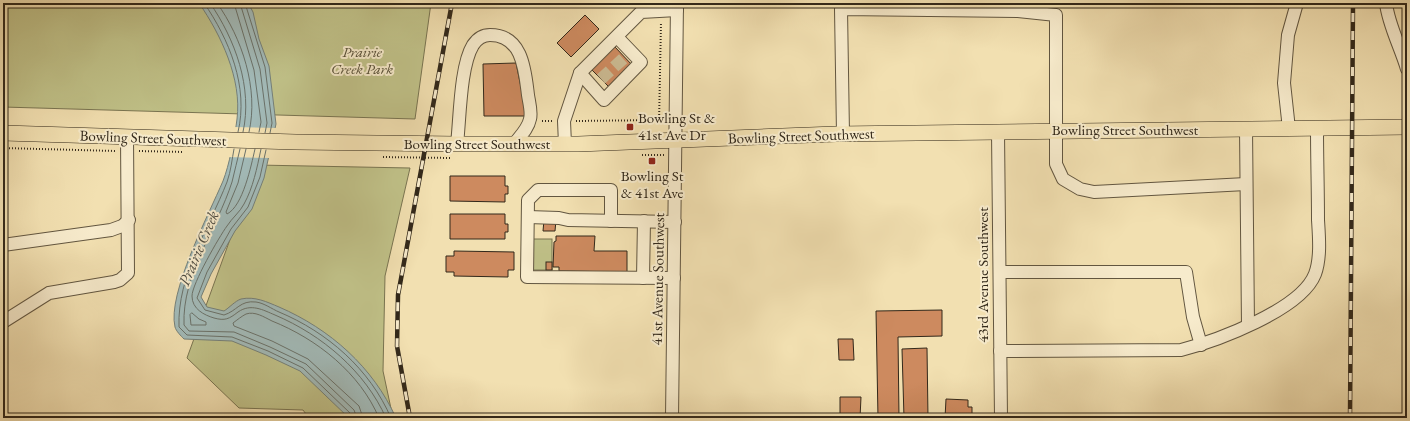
<svg xmlns="http://www.w3.org/2000/svg" width="1410" height="421" viewBox="0 0 1410 421" font-family="'EB Garamond',serif">
	<style>
		.green { fill: #c0c188; stroke: #797451 }
		.water { fill: #a2bab8; stroke: #758079 }
		.pier { fill: #f2e0b1 }
		.lines { fill: none; stroke-linecap: round; stroke-linejoin: round }
		.shore { stroke: #6a7169; stroke-width: 1 }
		.building { fill: #cd8a5f; stroke: #32281a }
		.minor-tunnel { stroke: #ccbb93; stroke-width: 12; stroke-dasharray: 12 6; stroke-linecap: butt }
		.minor-casing { stroke: #625640; stroke-width: 14 }
		.major-casing { stroke: #32281a; stroke-width: 16 }
		.path { stroke: #32281a; stroke-width: 2; stroke-dasharray: 1 2; stroke-linecap: butt }
		.minor { stroke: #f7ebcc; stroke-width: 12 }
		.major { stroke: #f2e0b1; stroke-width: 15 }
		.rail-casing { stroke: #32281a; stroke-width: 4.5 }
		.rail { stroke: #f7ebcc; stroke-width: 3; stroke-dasharray: 9; stroke-linecap: butt }
		.poi-dot { fill: #8f2418; stroke: #f7ebcc; stroke-width: 1.5 }
		.labels { text-anchor: middle; stroke-width: 4; stroke-linejoin: round; paint-order: stroke }
		.park-label { font-size: 15px; font-style: italic; fill: #564e36; stroke: #f7ebcc }
		.poi-label { font-size: 15px; fill: #32281a; stroke: #f7ebcc; text-anchor: start }
		.street-label { font-size: 15px; fill: #32281a; stroke: #f7ebcc }
		.water-label { font-size: 16px; font-style: italic; fill: #4e4c42; stroke: #f7ebcc }
	</style>
	<rect width="100%" height="100%" fill="#f2e0b1"/>
	<filter id="stains"><feTurbulence type="fractalNoise" baseFrequency=".005" numOctaves="4"/><feColorMatrix values="0 0 0 0 .2 0 0 0 0 .09 0 0 0 0 .02 0 0 0 .5 -.17"/></filter>
	<radialGradient id="worn" r=".72"><stop offset=".6" stop-color="#630" stop-opacity="0"/><stop offset="1" stop-color="#630" stop-opacity=".3"/></radialGradient>
	<g class="green">
		<polygon points="3,3 431,3 415,119 3,107"/>
		<polygon points="257,165 410,168 385,276 383,371 393,418 309,418 303,410 239,408 187,358"/>
		<rect x="532" y="239" width="20" height="31"/>
	</g>
	<path class="water" d="M199,3H248L253,12L259,39L269,66L276,124L264,178L252,209L235,231L211,274L201,297L207,307L224,311C229,308 235,301 241,299C255,296 267,302 279,307C330,329 373,367 396,418H349L300,371L266,355L232,341L184,339C181,336 176,331 175,327C167,294 209,214 223,181C229,166 235,136 237,119C242,79 221,35 199,3Z"/>
	<polygon class="pier" points="233,127 277,128 270,158 226,157"/>
	<g class="lines">
		<g class="shore">
			<path d="M204,3C229,39 249,87 238,132"/>
			<path d="M210,3C235,39 253,88 243,132"/>
			<path d="M217,3C242,38 259,89 249,132"/>
			<polyline points="234,3 254,70 261,122 259,132"/>
			<polyline points="240,3 260,69 267,123 265,133"/>
			<polyline points="245,3 265,67 272,123 270,133"/>
			<path d="M234,149C232,159 231,171 227,182C209,228 177,276 179,327L187,335L232,337L268,351L303,368L350,413L352,418"/>
			<path d="M240,149C237,160 235,171 232,182C217,229 182,274 184,325L189,331L234,332L270,347L306,364L354,410L357,418"/>
			<path d="M246,149L238,183L226,212L227,214C243,206 251,166 255,149"/>
			<path d="M261,149C257,168 253,188 244,204C240,212 232,218 227,226C219,237 192,284 192,296C192,309 204,315 214,318C225,321 229,319 238,312C251,303 263,310 275,315C322,335 365,371 386,418"/>
			<path d="M266,150L260,177L248,207L231,229L207,272L197,298L205,310L224,315C237,311 240,300 256,302C264,303 272,309 279,312C327,332 370,369 391,418"/>
			<polygon points="192,313 199,319 206,322 206,325 191,325 190,315"/>
			<path d="M363,418L359,406L308,359L272,341L234,326L233,323C237,320 242,316 246,314C255,311 264,317 272,321C317,339 360,373 379,418"/>
		</g>
	</g>
	<g class="building">
		<polygon points="585,15 599,29 571,57 557,43"/>
		<polygon points="615,47 633,66 610,88 592,70"/>
		<polygon points="516,63 527,116 484,116 483,64"/>
		<polygon points="450,176 505,176 505,186 508,186 508,194 505,194 505,202 450,201"/>
		<polygon points="450,214 505,214 505,224 508,224 508,232 505,232 505,239 450,239"/>
		<polygon points="544,220 556,220 555,231 543,231"/>
		<polygon points="556,236 595,236 594,251 627,251 627,272 559,271 559,267 553,267 554,242 556,241"/>
		<polygon points="454,251 514,252 514,270 508,270 508,277 454,276 454,272 446,272 446,256 454,256"/>
		<rect x="546" y="262" width="6" height="8"/>
		<polygon points="942,310 942,336 898,337 899,418 878,418 876,311"/>
		<polygon points="838,339 853,339 854,360 839,360"/>
		<polygon points="927,348 928,418 904,418 902,349"/>
		<polygon points="840,397 861,397 860,418 840,418"/>
		<polygon points="946,399 968,400 968,407 972,407 972,418 945,418"/>
	</g>
	<g class="lines">
		<polyline class="minor-tunnel" points="601,79 625,57"/>
		<g class="minor-casing">
			<g id="minor">
				<path d="M1386,3C1388,24 1401,48 1407,69"/>
				<polyline points="580,73 604,100 641,62 617,37"/>
				<polyline points="1246,129 1248,325"/>
				<polyline points="1289,129 1284,83 1288,35 1297,3"/>
				<polyline points="998,132 1001,418"/>
				<polyline points="843,134 841,9 1018,11 1056,15 1056,164 1063,179 1080,189 1094,192 1246,184"/>
				<path d="M457,144C460,119 460,66 473,45C477,39 483,35 490,35C523,35 525,71 528,95C529,102 532,112 530,119C528,129 520,136 514,144"/>
				<polyline points="565,144 564,121 580,73 641,12 677,10"/>
				<polyline points="528,217 559,218 568,220 675,222"/>
				<polyline points="611,221 611,190 538,190 528,200 527,277 674,278"/>
				<polyline points="3,245 111,230 122,226 129,220"/>
				<polyline points="1000,272 1186,272 1193,317 1201,345"/>
				<polyline points="643,278 644,221"/>
				<polyline points="3,322 49,293 114,282 120,280 128,273 127,137"/>
				<path d="M1000,351L1181,350C1216,341 1301,310 1315,274C1321,258 1319,236 1318,220C1318,189 1317,159 1317,128"/>
				<polyline points="672,418 677,3"/>
			</g>
		</g>
		<g class="major-casing">
			<polyline id="major" points="3,133 296,142 457,144 578,144 836,134 1407,127"/>
		</g>
		<g class="path">
			<polyline points="542,121 554,121"/>
			<polyline points="576,121 661,120"/>
			<polyline points="659,124 661,22"/>
			<polyline points="3,148 116,151"/>
			<polyline points="139,151 184,152"/>
			<polyline points="642,155 664,155"/>
			<polyline points="383,157 450,158"/>
		</g>
		<use href="#minor" class="minor"/>
		<use href="#major" class="major"/>
		<g class="rail-casing">
			<g id="rail">
				<polyline points="410,418 397,346 398,295 452,3"/>
				<polyline points="1350,418 1353,3"/>
			</g>
		</g>
		<use href="#rail" class="rail"/>
	</g>
	<g class="poi-dot">
		<rect x="626" y="123" width="8" height="8" rx="2"/>
		<rect x="648" y="157" width="8" height="8" rx="2"/>
	</g>
	<g class="labels">
		<g class="park-label">
			<text x="362" y="57">Prairie<tspan x="362" dy="17">Creek Park</tspan></text>
		</g>
		<g class="poi-label">
			<text x="638" y="123">Bowling St &amp;<tspan x="638" dy="17">41st Ave Dr</tspan></text>
			<text x="652" y="181" text-anchor="middle">Bowling St<tspan x="652" dy="17">&amp; 41st Ave</tspan></text>
		</g>
		<g class="street-label">
			<text x="1125" y="135">Bowling Street Southwest</text>
			<text transform="translate(801 136) rotate(-2)" y="5">Bowling Street Southwest</text>
			<text transform="translate(153 138) rotate(2)" y="5">Bowling Street Southwest</text>
			<text x="477" y="149">Bowling Street Southwest</text>
			<text transform="translate(983 275) rotate(-90)" y="5">43rd Avenue Southwest</text>
			<text transform="translate(658 279) rotate(-89)" y="5">41st Avenue Southwest</text>
		</g>
		<g class="water-label">
			<text transform="translate(198 248) rotate(-67)" y="6">Prairie Creek</text>
		</g>
	</g>
	<rect width="1410" height="421" fill="none" stroke="#f2e0b1" stroke-width="16"/>
	<rect x="4" y="4" width="1402" height="413" fill="none" stroke="#32281a" stroke-width="2"/>
	<rect x="8" y="8" width="1394" height="405" fill="none" stroke="#32281a"/>
	<rect width="100%" height="100%" filter="url(#stains)"/>
	<rect width="100%" height="100%" fill="url(#worn)"/>
</svg>
